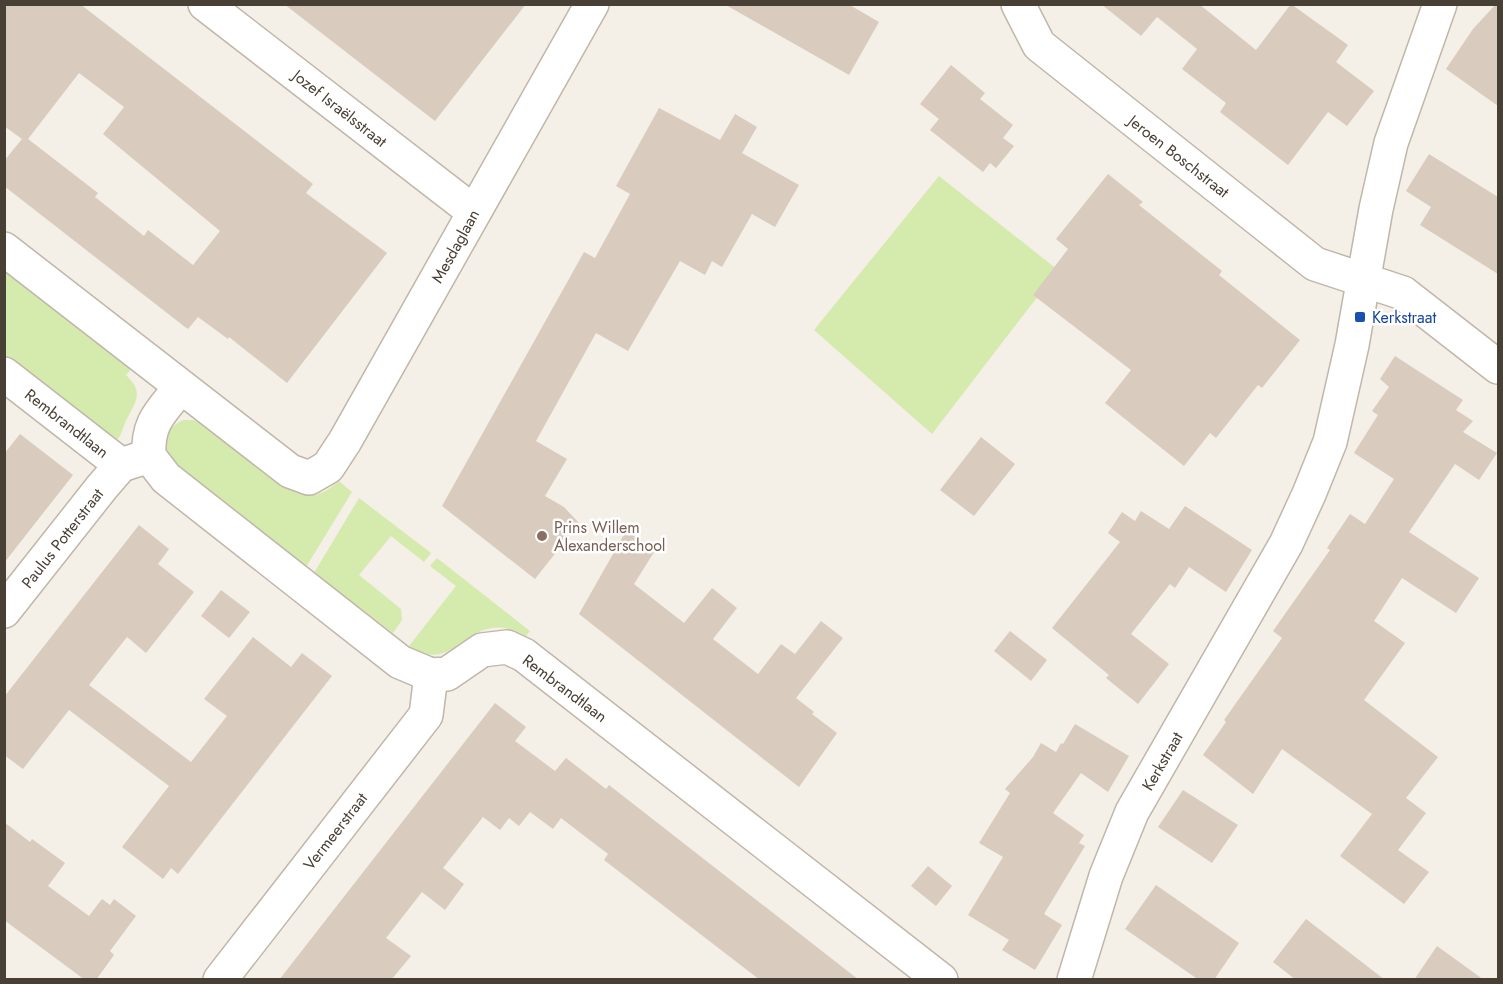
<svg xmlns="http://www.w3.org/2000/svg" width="1503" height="984" viewBox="0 0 1503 984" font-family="Jost,sans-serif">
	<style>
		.green { fill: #d4ebad }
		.building { fill: #d9ccbe; fill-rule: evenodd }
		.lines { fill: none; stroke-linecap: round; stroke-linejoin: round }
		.minor-casing { stroke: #c0b6a9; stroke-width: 36 }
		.minor { stroke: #fff; stroke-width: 33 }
		.transit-dot { fill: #1a4fb4; stroke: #fff; stroke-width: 2 }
		.education-dot { fill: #8d6e63; stroke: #fff; stroke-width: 2 }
		.labels { text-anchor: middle; stroke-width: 5; stroke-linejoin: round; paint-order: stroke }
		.street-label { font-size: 16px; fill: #483f35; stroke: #fff }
		.transit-label { font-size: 16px; fill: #164399; stroke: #fff; text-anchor: start }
		.education-label { font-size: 16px; fill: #785e54; stroke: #fff; text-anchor: start }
	</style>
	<rect width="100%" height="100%" fill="#f4efe7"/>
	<g class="green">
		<polygon points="939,176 1058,270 932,434 814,330"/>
		<path d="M4,268L132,368L126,375C146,394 134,403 125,423C120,436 122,437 109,446L5,365Z"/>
		<path d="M183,420H193L203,423L286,488C309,500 320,497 339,481L352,492L306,567L172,462C160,445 164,429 183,420Z"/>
		<polygon points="359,498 431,553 424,562 391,536 359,575 401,609 402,620 393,633 314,573"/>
		<path d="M437,558L530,631L526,636C467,603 458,680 409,646L456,586L430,566Z"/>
	</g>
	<g class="building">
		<path d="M4,4H80L313,184L306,193L387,253L287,383L229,337L228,339L198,317L188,329L185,327L4,186V161L22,139L4,126ZM79,73L124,107L103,134L220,231L193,265L148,230L144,236L95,197L98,193L28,139Z"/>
		<polygon points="284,4 526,4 435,121"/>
		<polygon points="724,4 848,4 879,22 849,75"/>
		<polygon points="1101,4 1199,4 1256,50 1291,4 1348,45 1336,62 1374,91 1347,126 1328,112 1288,165 1220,112 1226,103 1182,69 1197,49 1157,17 1141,36"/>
		<polygon points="1496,4 1498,4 1498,106 1446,69 1473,29"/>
		<polygon points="951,65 985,93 980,99 1013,125 1003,138 1014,146 996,168 990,163 983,172 930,130 939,119 920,104"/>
		<polygon points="659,108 720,140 735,114 757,127 742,153 799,185 775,227 752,214 722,267 712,261 705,275 680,261 628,351 596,333 536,441 567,459 545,496 564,507 579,523 535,579 442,506 584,252 595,258 630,194 616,186"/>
		<polygon points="1429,154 1498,197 1498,274 1420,225 1431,207 1406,191"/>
		<polygon points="1108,174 1143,202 1139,205 1222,271 1219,275 1300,340 1262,388 1258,385 1216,438 1210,433 1184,466 1105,403 1131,370 1033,295 1068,249 1056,239"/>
		<polygon points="1395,356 1463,400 1456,410 1473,421 1463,432 1497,453 1479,480 1455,464 1409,532 1479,578 1456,613 1402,578 1374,621 1405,643 1364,700 1438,757 1406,798 1426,813 1398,850 1429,872 1404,904 1340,856 1372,814 1282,749 1253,794 1203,755 1226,722 1224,720 1282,638 1273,631 1330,550 1327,548 1350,514 1365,524 1394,479 1354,453 1378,415 1372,411 1389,387 1380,379"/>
		<polygon points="20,434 73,475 4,563 4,454"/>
		<polygon points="981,437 1015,464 974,516 940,490"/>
		<polygon points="1185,506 1252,550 1226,592 1189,567 1175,588 1170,584 1131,634 1169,664 1138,704 1106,678 1109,675 1052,628 1120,542 1108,533 1122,512 1135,521 1141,511 1169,529"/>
		<polygon points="139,525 169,549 158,564 194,592 146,653 127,637 89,685 191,762 227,716 204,699 253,637 291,667 302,653 332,676 178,874 171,868 163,879 122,847 169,786 69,710 23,769 4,755 4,697"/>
		<polygon points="626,531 656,549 634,584 684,623 712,588 737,608 713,639 758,674 781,644 795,654 821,621 843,638 796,698 814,712 812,714 837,733 799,787 579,614"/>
		<polygon points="221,590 250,612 229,638 201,616"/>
		<polygon points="1010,631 1047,660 1031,681 994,651"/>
		<polygon points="495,703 526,727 515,741 555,771 566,758 606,789 609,785 859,980 760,980 604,860 608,854 561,818 553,829 530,812 519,826 509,818 500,830 483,817 443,868 464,884 445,910 422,892 386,938 411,956 391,980 279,980"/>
		<polygon points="1075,724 1129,756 1108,792 1081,773 1053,813 1084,835 1079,843 1085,846 1044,914 1062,925 1035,970 1002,950 1009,940 968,915 1003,857 979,843 1010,793 1005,789 1033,757 1041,743 1056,752 1061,743 1063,744"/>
		<polygon points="1183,790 1238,825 1212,863 1158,827"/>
		<polygon points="4,822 30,842 32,839 65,863 48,886 89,916 102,899 110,905 114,899 136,916 110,951 114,955 96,980 85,980 4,920"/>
		<polygon points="928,866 952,886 936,906 911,886"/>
		<polygon points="1156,885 1239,943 1214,980 1199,980 1125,929"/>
		<polygon points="1306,919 1385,980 1296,980 1273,962"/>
		<polygon points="1437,946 1484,980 1414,980"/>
	</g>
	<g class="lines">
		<g class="minor-casing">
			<g id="minor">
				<polyline points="205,4 474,212"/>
				<polyline points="1018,4 1039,45 1315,264 1403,293 1498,367"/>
				<polyline points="4,249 290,471 309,478 328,467 345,441 592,4"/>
				<polyline points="4,374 121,465 149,456 166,478 400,662 431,675 447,674 482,650 507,647 524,655 941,980"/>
				<path d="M149,456C147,422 161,412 181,387"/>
				<polyline points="4,611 102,487 121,465"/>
				<polyline points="220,980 426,715 431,675"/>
				<polyline points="1074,980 1106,876 1132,812 1286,544 1309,494 1330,442 1352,345 1376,209 1391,143 1440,4"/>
			</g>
		</g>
		<use href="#minor" class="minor"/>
	</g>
	<rect class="transit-dot" x="1354" y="311" width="12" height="12" rx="3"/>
	<circle class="education-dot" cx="542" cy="536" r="6"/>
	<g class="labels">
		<g class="street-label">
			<text transform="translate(340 108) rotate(38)" y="6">Jozef Israëlsstraat</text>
			<text transform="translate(1179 156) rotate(38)" y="6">Jeroen Boschstraat</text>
			<text transform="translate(455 246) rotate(-61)" y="6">Mesdaglaan</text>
			<text transform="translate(67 423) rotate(38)" y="6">Rembrandtlaan</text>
			<text transform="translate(62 538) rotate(-52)" y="6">Paulus Potterstraat</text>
			<text transform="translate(565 688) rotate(37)" y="6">Rembrandtlaan</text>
			<text transform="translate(1162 761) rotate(-60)" y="6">Kerkstraat</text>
			<text transform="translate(335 831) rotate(-52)" y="6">Vermeerstraat</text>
		</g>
		<g class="transit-label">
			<text x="1372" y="323">Kerkstraat</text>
		</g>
		<g class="education-label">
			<text x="554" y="533">Prins Willem<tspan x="554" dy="18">Alexanderschool</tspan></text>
		</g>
	</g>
	<rect width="1503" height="984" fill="none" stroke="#483f35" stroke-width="12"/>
</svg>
